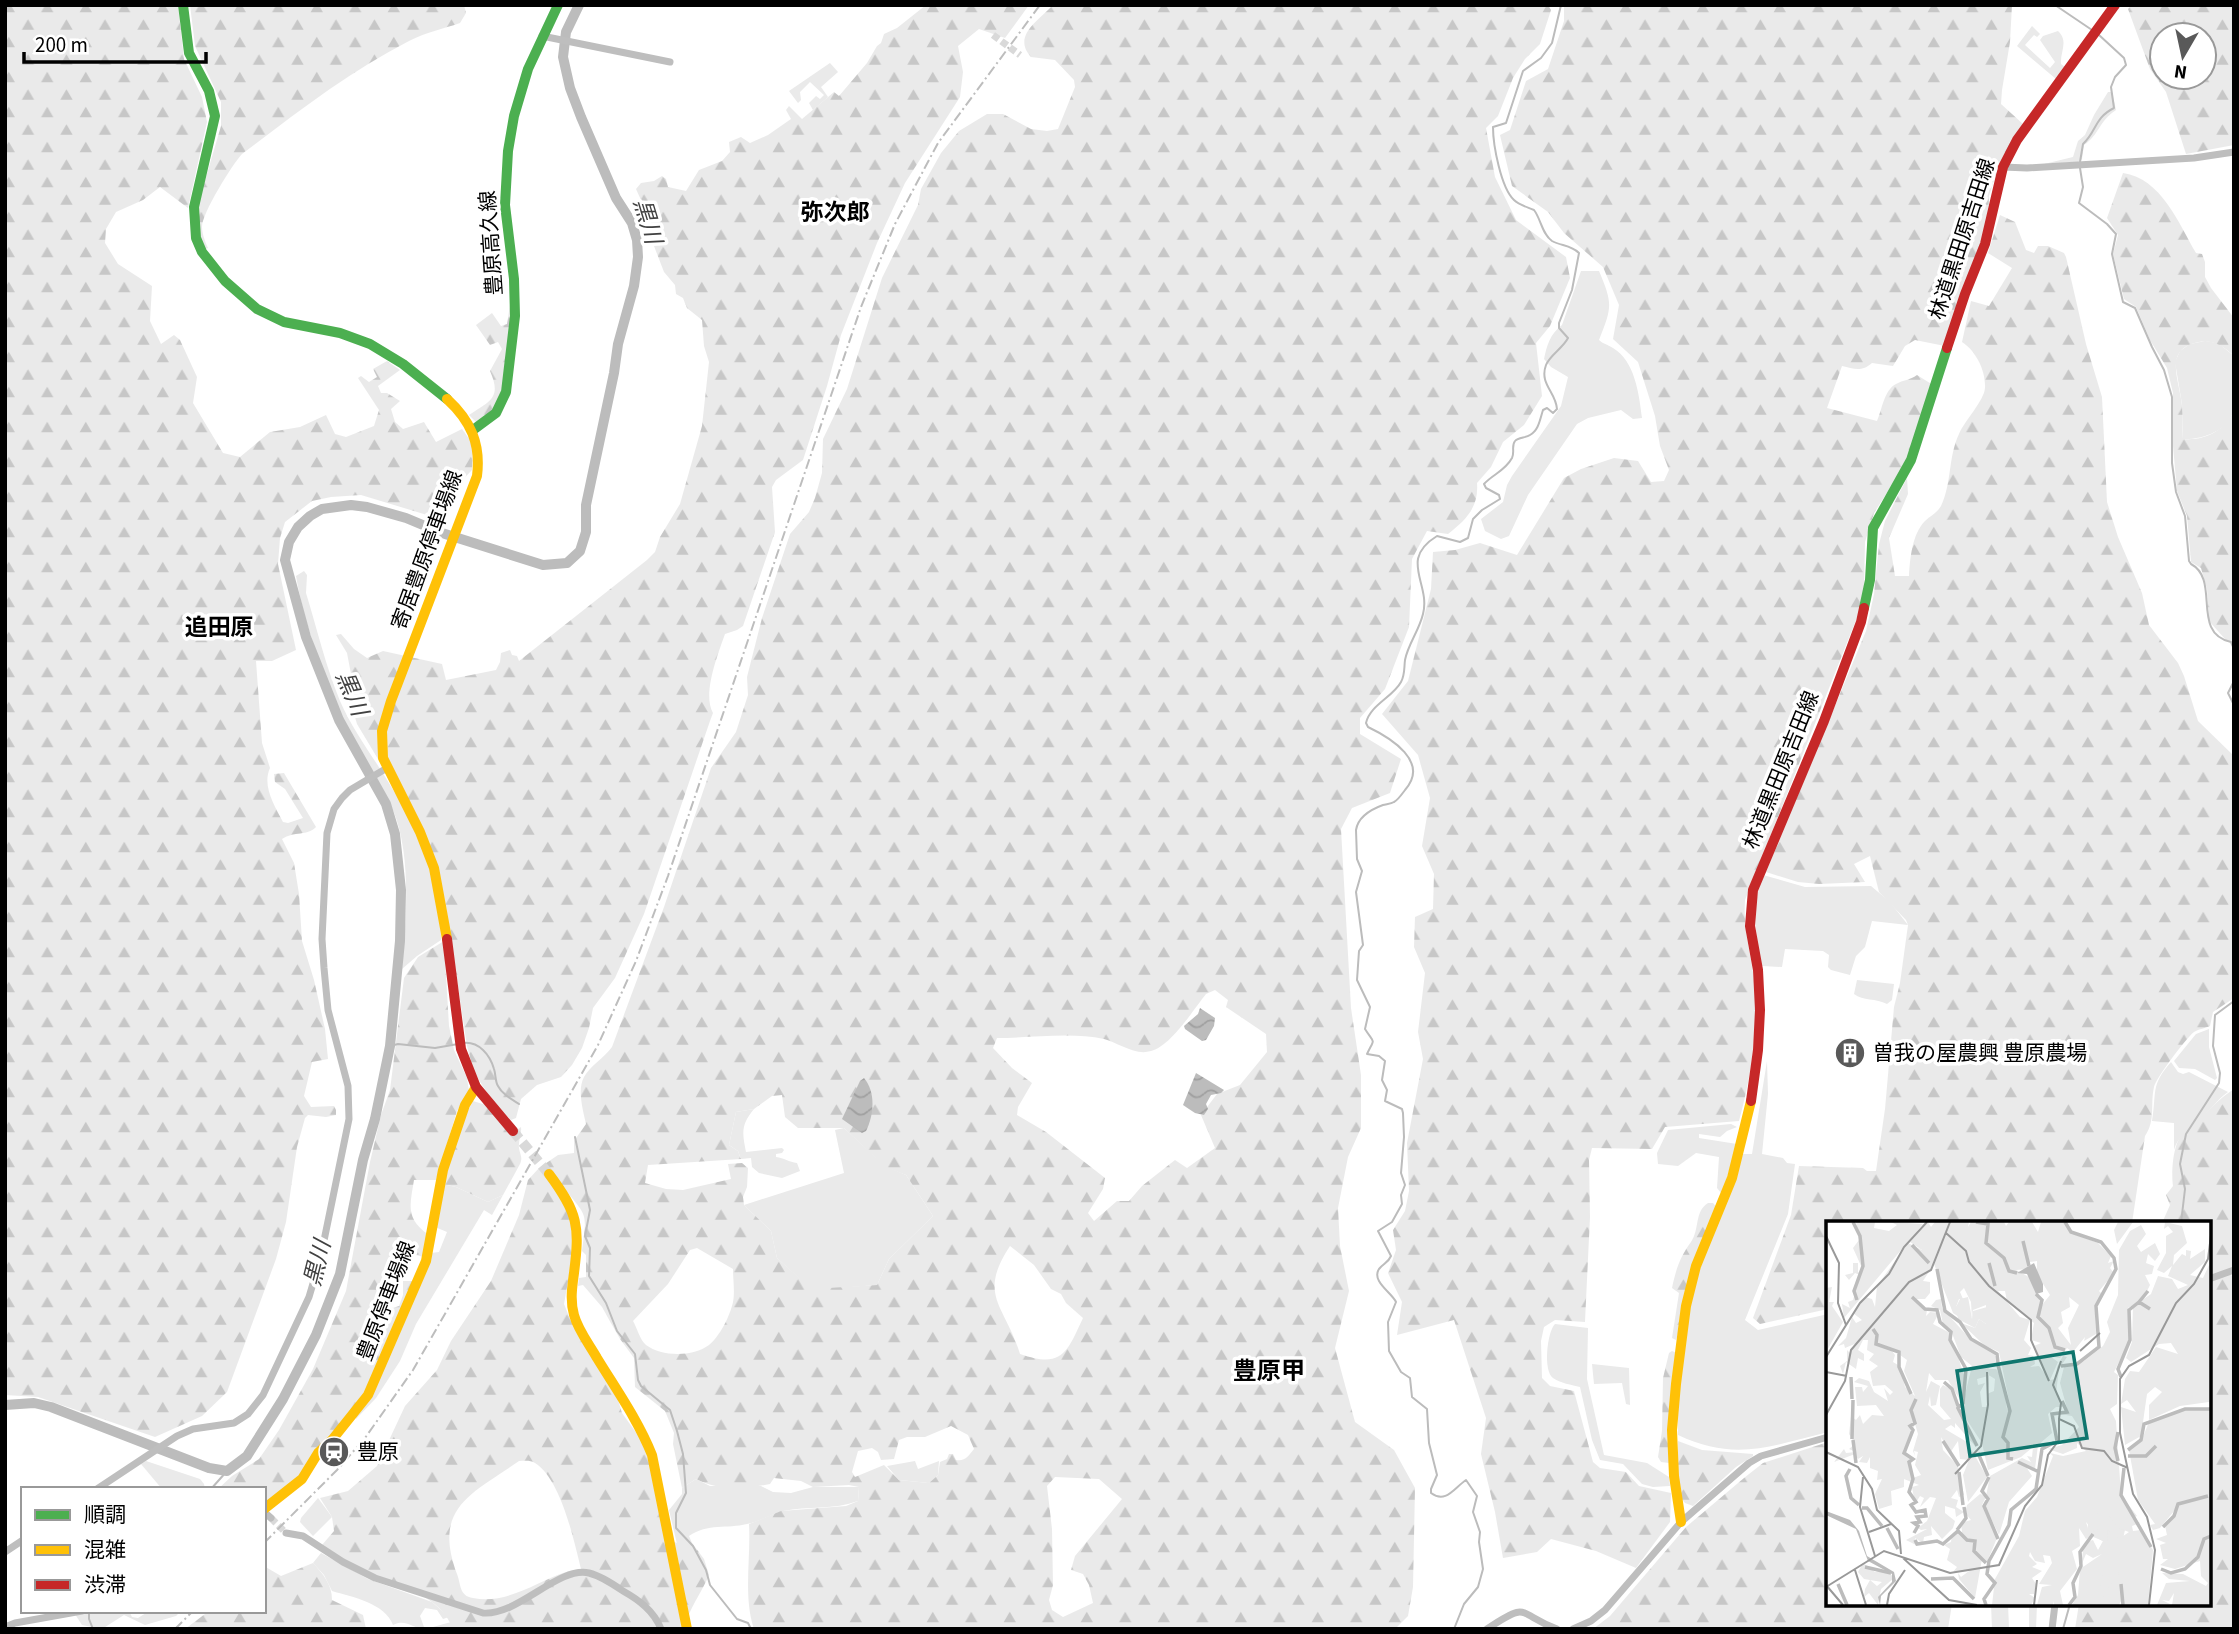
<svg xmlns="http://www.w3.org/2000/svg" width="2239" height="1634" viewBox="0 0 2239 1634" font-family="'Source Sans 3','Noto Sans JP',sans-serif">
	<style>
		.green { fill: #eaeaea }
		.forest { fill: url(#forest-firs); fill-rule: evenodd }
		.water { fill: url(#water-waves) }
		.lines { fill: none; stroke-linecap: round; stroke-linejoin: round }
		.stream { stroke: #bcbcbc; stroke-width: 2 }
		.river { stroke: #bcbcbc; stroke-width: 10 }
		.street-tunnel { stroke: #d9d9d9; stroke-width: 7; stroke-dasharray: 7 3.5; stroke-linecap: butt }
		.secondary-tunnel { stroke: #d9d9d9; stroke-width: 10; stroke-dasharray: 10 5; stroke-linecap: butt }
		.street { stroke: #bebebe; stroke-width: 7 }
		.fast { stroke: #4caf50; stroke-width: 10 }
		.slow { stroke: #ffc107; stroke-width: 10 }
		.jam { stroke: #c62828; stroke-width: 10 }
		.rail { stroke: #bdbdbd; stroke-width: 2; stroke-dasharray: 10 3.5 2 3.5; stroke-linecap: butt }
		.labels { text-anchor: middle; stroke-width: 7; stroke-linejoin: round; paint-order: stroke }
		.street-label { font-size: 21px; fill: #000; stroke: #fff }
		.poi-label { font-size: 21px; fill: #000; stroke: #fff; text-anchor: start }
		.neighbourhood-label { font-size: 23px; font-weight: bold; fill: #000; stroke: #fff }
		.water-label { font-size: 23px; font-style: italic; fill: #414141; stroke: #fff }
		.quarter-label { font-size: 24px; font-weight: bold; fill: #000; stroke: #fff }
		.inset-river { fill: none; stroke: #bcbcbc; stroke-width: 3.5 }
		.inset-road { fill: none; stroke: #999; stroke-width: 2 }
		.view { fill: #0f766e; fill-opacity: 0.15; stroke: #0f766e; stroke-width: 3.5 }
		.inset-edge { fill: none; stroke: #000; stroke-width: 3.5 }
	</style>
	<defs>
		<pattern id="forest-firs" width="22" height="20" patternUnits="userSpaceOnUse" patternTransform="scale(1.75)"><rect width="22" height="20" fill="#eaeaea"/><path d="M5 1l3.5 6h-7zM16 11l3.5 6h-7z" fill="#c7c7c7"/></pattern>
		<pattern id="water-waves" width="16" height="10" patternUnits="userSpaceOnUse" patternTransform="scale(1.75)"><rect width="16" height="10" fill="#bcbcbc"/><path d="M0 5q4-4 8 0t8 0" fill="none" stroke="#a0a0a0"/></pattern>
	</defs>
	<rect width="100%" height="100%" fill="#fff"/>
	<g class="green">
		<path d="M2032,26L2040,34L2037,37L2034,35L2025,45L2050,68L2055,62L2040,40L2043,36L2058,31C2069,41 2060,52 2061,64L2065,67L2056,79L2017,46Z"/>
		<polygon points="830,63 838,72 821,87 828,97 813,110 809,103 816,96 820,99 824,95 810,82 800,92 801,100 798,103 789,91"/>
		<path d="M2108,92H2112L2116,110C2098,122 2100,134 2084,145L2082,159L2078,162L2044,164L2073,157L2078,141L2085,135L2094,115Z"/>
		<path d="M1581,271H1599C1613,304 1612,307 1599,340C1603,344 1607,344 1613,348C1635,361 1639,394 1642,418L1633,419L1621,410L1588,418L1577,424L1528,495L1509,536L1501,539L1485,531L1481,519L1503,502L1507,485L1512,476L1561,406L1568,377L1551,367L1544,359C1547,345 1550,334 1562,325Z"/>
		<path d="M2205,341L2218,343L2234,356C2234,373 2238,396 2233,412C2228,431 2201,440 2183,439L2182,404L2175,362L2180,351L2190,344Z"/>
		<path d="M304,571L307,575L306,593C317,629 326,667 340,701C354,733 375,759 392,788C419,831 442,888 441,940L417,956L402,969C406,920 412,856 393,810C380,778 356,749 341,718C334,705 331,691 326,678C313,644 302,612 296,576Z"/>
		<path d="M1763,875L1805,887L1871,886L1890,902L1908,925L1872,921L1865,947L1856,956L1850,975L1831,970L1828,967L1829,955L1823,951L1785,949L1782,967L1762,966C1755,932 1751,909 1763,875Z"/>
		<path d="M1857,980L1894,984L1892,1000L1887,1004C1876,998 1863,1001 1854,994Z"/>
		<polygon points="2209,1029 2209,1047 2217,1078 2215,1080 2195,1069 2179,1068 2174,1061 2196,1034"/>
		<path d="M1767,1061L1768,1094L1762,1154L1783,1158L1787,1163L1795,1164L1788,1214L1745,1320L1758,1330L1828,1314V1432C1771,1446 1735,1462 1678,1435C1678,1382 1682,1326 1698,1275C1710,1234 1728,1194 1743,1154H1752Z"/>
		<path d="M2171,1062L2178,1072L2183,1074L2189,1072L2228,1092C2217,1100 2210,1110 2200,1120C2189,1131 2179,1134 2174,1150V1123L2152,1121C2157,1092 2150,1086 2171,1062Z"/>
		<path d="M754,1109C741,1125 742,1132 746,1152L782,1148L784,1150L782,1153L776,1154V1157C784,1158 789,1162 797,1163L800,1171L782,1178L759,1173L752,1167L751,1158L741,1159L738,1151L729,1145L736,1112Z"/>
		<polygon points="1731,1124 1737,1127 1727,1131 1720,1137 1699,1134 1699,1138 1737,1144 1722,1194 1717,1188 1719,1157 1696,1153 1678,1166 1658,1164 1657,1153 1668,1130"/>
		<polygon points="844,1128 885,1166 906,1175 933,1216 889,1259 877,1285 812,1290 777,1258 771,1231 744,1205 844,1173 835,1130"/>
		<polygon points="442,1184 456,1187 488,1202 503,1195 492,1215 484,1210 416,1324 400,1361 376,1398 356,1419 355,1417 431,1253 439,1252 447,1232 435,1227"/>
		<path d="M1555,1324L1588,1328L1587,1379L1604,1455L1647,1463L1669,1477L1670,1486L1653,1487L1642,1484L1623,1464L1600,1460L1592,1440L1580,1387C1572,1385 1560,1383 1553,1378C1543,1371 1547,1332 1555,1324Z"/>
		<polygon points="1592,1364 1629,1368 1630,1405 1626,1404 1622,1383 1594,1384"/>
		<polygon points="146,1461 200,1479 204,1484 205,1489 162,1489 141,1464"/>
		<polygon points="915,1461 918,1469 939,1461 938,1475 929,1483 899,1480 887,1466"/>
		<path d="M696,1479L710,1486H761L773,1492L791,1493L813,1487H859L858,1501C834,1510 808,1506 783,1511C771,1514 759,1522 747,1524C727,1529 708,1523 689,1536L692,1543L677,1544L669,1510L682,1494V1488Z"/>
		<polygon points="318,1498 332,1517 313,1536 300,1522 301,1518"/>
		<path d="M321,1553L368,1579L432,1602L449,1617L443,1619L437,1610L425,1608L420,1616L424,1627H433L451,1622L453,1629C443,1629 432,1630 422,1629C411,1627 405,1619 393,1625C385,1603 352,1597 332,1591L324,1575L313,1563Z"/>
		<polygon points="1991,1604 2008,1604 2009,1628 2029,1627 2029,1604 2037,1604 2036,1629 1992,1629"/>
		<path d="M73,1611H129L132,1617L138,1618L146,1613C155,1616 170,1611 181,1611L176,1616L145,1625L124,1615L102,1629L82,1625Z"/>
	</g>
	<g class="forest">
		<path d="M5,5H178L184,59L202,97L207,122L188,208L160,187L143,200L116,212L106,229L105,243L118,264L152,286L150,321L161,344L174,335L180,340L197,377L193,403L223,453L240,457L270,432L300,427L326,415L335,434L346,437L374,426L379,410L358,378L361,376L369,382L377,377L373,369L387,361L400,370L378,386L381,393H387L400,401L391,409L395,422L403,429L424,422L436,442L462,429L473,444L472,470L451,492L443,513L437,518L361,495L331,497L312,501L285,522L280,538L278,564L296,650L272,661H256L262,743L270,768C262,786 274,805 283,822L288,823L303,818L285,789L275,782L274,774L284,773L316,827C308,836 294,831 282,839L294,863L299,894L302,941L314,980L325,1029L328,1059L312,1062L304,1096L311,1107L334,1106L336,1110V1115L326,1117L308,1115L305,1118L297,1147L286,1222L276,1259L227,1392L202,1416L155,1437L38,1397L5,1395Z"/>
		<path d="M190,5H464L466,13L460,23C443,29 426,32 409,41C350,71 295,114 242,154C232,165 202,213 202,227C202,233 205,242 208,248L203,250L196,211L221,126V102L195,46Z"/>
		<path d="M926,5H1029L1005,38L979,29L958,46L963,72L960,97L905,183L877,243L841,335L827,386L803,460L776,480L772,487L775,532L743,626L737,630L725,634C718,654 702,694 713,713L710,721L644,914L615,978L593,1008L589,1028L582,1048L572,1065L561,1077L537,1085L521,1099L516,1118L511,1120L494,1104L474,1072L467,1046L446,907L390,765L378,759L357,724L350,700L351,674L347,653L336,635L341,634L354,649L367,658L383,651L442,664L446,680L496,670L500,662L501,653L510,650L512,655L517,656L519,661L647,560L655,552L660,537L680,504L702,426L709,362L704,346L702,320L687,308L683,298L676,294L675,285L664,272L654,246L655,231L636,189L641,183L654,181L662,176L666,179L668,187L686,191L699,170L722,161L730,152L729,142L741,137L750,143L768,135L791,119L786,110L789,106L802,119L834,92L839,96L867,63L877,46L881,43L884,34L897,28Z"/>
		<path d="M1053,5H1548L1551,10L1540,44L1525,59L1513,78L1498,116L1486,128L1495,177L1516,220L1566,257L1570,278L1550,326L1536,343L1542,396L1524,425L1503,442L1491,467L1477,483C1479,507 1466,520 1448,534L1427,531L1412,559L1409,627L1385,689L1360,718V734L1401,759L1390,793L1352,808L1341,829L1351,1008L1361,1075V1128L1348,1157L1338,1208L1340,1246L1349,1291L1335,1348L1355,1422L1394,1450L1415,1488L1413,1587L1408,1616L1395,1629H754C743,1596 751,1558 749,1524L781,1511L846,1506L858,1501L859,1487L849,1485L813,1487L801,1481L774,1478L770,1484C744,1489 720,1491 696,1479L682,1488L673,1444L674,1433L665,1411L635,1387L634,1358L620,1339L602,1307L583,1285L578,1286L579,1278L586,1277V1255L582,1251C587,1211 588,1218 563,1187L573,1223L575,1242L564,1304L570,1319L615,1390L622,1413L645,1445L669,1540L677,1543H692L704,1559L709,1575C701,1594 689,1608 684,1629H453C440,1595 404,1589 374,1575C356,1567 339,1556 322,1545L334,1531L332,1517L320,1498L348,1491L377,1466L405,1406L437,1370L451,1341L491,1281L519,1215L528,1180L539,1168L558,1155L574,1153V1141L586,1124C583,1110 577,1090 584,1077C590,1066 604,1058 612,1047L664,907L711,768L736,732L748,695L747,677L762,618L790,534L809,512L815,498L822,473L823,439L847,389L882,278L918,205L921,189L941,153L959,131L987,114H1003L1031,129L1047,131L1058,129L1075,87L1074,80L1055,60L1031,57C1012,36 1038,21 1053,5ZM1215,990L1228,1000L1226,1007L1266,1034L1267,1052L1240,1085L1217,1094L1201,1115L1215,1148L1187,1168L1175,1160L1142,1186L1129,1201H1117L1094,1221L1088,1213L1103,1189L1105,1178L1046,1132L1017,1115L1018,1107L1032,1083L1012,1068L993,1048L997,1038C1031,1038 1071,1032 1104,1039C1119,1043 1135,1056 1151,1051C1171,1046 1193,1010 1206,994ZM782,1095L785,1117L798,1128H844L885,1167L906,1175L933,1216L889,1259L877,1285L812,1289L777,1258L771,1231L744,1205L743,1197L747,1187L748,1168L742,1163L728,1164L731,1179L683,1190L666,1189L645,1183L648,1165L741,1159L738,1151L729,1145L736,1112L754,1109L772,1096ZM1010,1246L1034,1265L1051,1289L1061,1294L1066,1303L1083,1318C1067,1352 1063,1369 1020,1354C1005,1305 977,1296 1010,1246ZM697,1248L733,1269C733,1279 735,1292 733,1302C730,1316 720,1336 709,1345C693,1357 662,1357 646,1345C640,1340 637,1328 633,1321L668,1284L690,1250ZM951,1426L968,1435L974,1449C969,1455 965,1462 956,1460L953,1454H949L947,1459L940,1462L938,1475L929,1483L899,1480L884,1465L855,1477L852,1472L858,1451L872,1448L878,1452L881,1460L894,1459L899,1440L907,1437H925ZM519,1461C525,1461 530,1460 535,1463C561,1479 574,1541 581,1569C576,1570 571,1570 566,1572C536,1582 506,1605 473,1598C459,1596 461,1584 457,1574C432,1507 472,1494 519,1461ZM1055,1477L1099,1479L1122,1499L1075,1556L1071,1570L1083,1574L1089,1585L1093,1603L1063,1617L1052,1610L1049,1600L1053,1585L1052,1529L1047,1486Z"/>
		<path d="M1564,5H2012L2010,42L2002,90L2001,104L2023,124L1998,168L1989,196L1988,222L1945,346L1915,340L1905,346L1893,366L1872,363C1862,372 1854,369 1842,366L1827,408L1877,421C1882,410 1884,390 1896,384C1903,380 1910,380 1917,375L1933,385L1908,460L1874,513L1865,542L1864,587L1860,610L1745,900C1743,933 1751,950 1754,981C1759,1027 1751,1077 1739,1121L1665,1127L1652,1149L1592,1148L1589,1160L1590,1217L1585,1322L1555,1320L1544,1327L1541,1341L1542,1378L1550,1386L1574,1391L1593,1462L1600,1468L1626,1472L1639,1486L1671,1493L1670,1522L1636,1568L1596,1551L1551,1539L1537,1552L1503,1558L1495,1512L1481,1454L1486,1418L1454,1320L1397,1335L1402,1302L1388,1273L1396,1250L1393,1230L1405,1211L1409,1191L1407,1143L1423,1059L1418,1032L1425,973L1414,947L1415,917L1433,909L1434,874L1422,846L1430,798L1418,755L1382,714L1408,681L1431,589L1433,552L1455,550L1480,543L1517,555L1564,478L1581,469L1614,458L1638,461L1651,482L1664,481L1669,470L1660,446L1655,416L1638,362L1613,339L1619,305L1603,267L1564,233L1548,212L1512,186L1500,135L1510,130L1526,81L1548,69L1564,21Z"/>
		<path d="M2132,5H2234V145L2186,154L2166,92L2150,69L2128,9ZM2162,35H2204V77H2162Z"/>
		<path d="M2123,173C2161,178 2179,224 2196,253L2202,254L2205,262V277L2211,288L2234,318V356C2223,346 2214,340 2199,342C2162,349 2180,380 2182,406C2183,417 2182,428 2183,439C2205,441 2225,430 2234,411V644L2225,639L2209,621L2207,589L2201,568L2191,562L2187,516L2177,491L2173,446V393L2167,368L2150,340L2136,307L2124,299L2113,254L2118,235L2107,218Z"/>
		<path d="M2000,215L2015,222L2026,250L2034,253L2038,246H2048L2064,253L2066,257L2086,344L2102,397L2107,502L2118,537L2142,593L2149,625L2178,663L2184,676L2198,721L2234,756V998L2213,1012L2210,1026C2206,1028 2199,1029 2194,1032C2187,1037 2156,1078 2154,1087C2150,1104 2156,1120 2145,1136L2132,1223H1828V1309L1760,1324L1753,1318L1791,1215L1799,1166L1863,1168L1867,1171H1876L1885,1109L1894,1007L1900,983L1908,925L1906,920L1879,892L1870,856L1854,864L1865,882L1819,884L1798,882L1766,872L1866,631L1874,594L1879,544L1885,521L1907,478L1908,494L1889,538L1895,576H1909C1910,559 1912,534 1925,521C1930,516 1937,513 1941,506C1952,483 1948,457 1959,434C1965,420 1984,401 1985,388C1986,371 1976,351 1962,342L1971,301L1989,306L2012,268L1988,253Z"/>
		<path d="M513,304L508,373L494,413L476,422L469,415C490,401 502,398 490,371L502,349L498,342L490,345L476,325L492,313L501,326L507,324L510,305Z"/>
		<path d="M444,941L449,1026L454,1050L467,1078L469,1091L457,1111L436,1180H414C410,1205 405,1219 429,1235L424,1257L407,1253C391,1268 391,1283 386,1304L393,1308L399,1306L403,1295V1281H413L366,1393L298,1477L264,1505V1489H218L232,1476L259,1459L279,1430L313,1369L346,1291L370,1162L381,1115L390,1090L404,978L418,957Z"/>
		<path d="M2234,1089V1272L2231,1274L2234,1281V1629H2075L2079,1604H2209V1223H2162L2170,1205L2166,1195L2173,1186C2171,1172 2173,1143 2183,1133C2188,1127 2196,1124 2201,1118C2212,1107 2220,1098 2234,1089Z"/>
		<path d="M473,1101L486,1105L512,1134L521,1127C522,1134 518,1141 519,1148C520,1155 523,1157 520,1164L503,1195L488,1202L456,1187L442,1184L463,1120Z"/>
		<path d="M1708,1203H1713L1718,1209L1676,1340L1672,1338L1679,1293L1672,1288C1676,1269 1680,1257 1691,1242C1700,1229 1694,1212 1708,1203Z"/>
		<polygon points="1672,1351 1677,1353 1669,1463 1661,1462 1658,1457 1662,1431 1663,1378 1669,1353"/>
		<polygon points="1678,1441 1702,1450 1753,1454 1753,1456 1736,1467 1693,1506 1685,1503 1678,1495"/>
		<polygon points="1828,1442 1828,1604 1952,1604 1948,1629 1593,1629 1610,1616 1686,1527 1744,1478 1763,1463"/>
		<path d="M313,1563C323,1574 332,1584 332,1600L363,1615L366,1629H185L209,1611H264V1566L281,1576Z"/>
	</g>
	<g class="water">
		<polygon points="1200,1008 1215,1018 1214,1026 1206,1040 1202,1041 1185,1029 1184,1026 1198,1014"/>
		<polygon points="1196,1073 1224,1090 1221,1093 1211,1095 1206,1104 1208,1109 1204,1115 1195,1113 1183,1105"/>
		<path d="M864,1078C876,1092 874,1115 866,1131L862,1133L842,1119L860,1081Z"/>
	</g>
	<g class="lines">
		<g class="stream">
			<polyline points="2055,5 2092,30"/>
			<path d="M2080,162L2083,144C2097,131 2094,118 2114,108L2111,87L2115,77L2126,65L2124,58L2099,35"/>
			<path d="M2080,168L2083,187L2079,203L2107,224L2116,234L2112,254L2123,302L2135,308L2152,347L2164,370L2172,397V463L2176,492L2185,516L2189,561L2191,564C2221,580 2190,633 2231,642L2234,649"/>
			<polyline points="2234,681 2228,693 2234,705"/>
			<path d="M463,1043C479,1041 490,1055 494,1069C496,1075 495,1081 498,1086C502,1094 511,1099 519,1104"/>
			<polyline points="390,1046 398,1044 435,1048 458,1044"/>
			<polyline points="575,1137 590,1210 585,1236 590,1248 589,1276 606,1303 617,1331 635,1354 638,1380 641,1386 670,1410 677,1431 683,1454 686,1493 676,1513 676,1528 693,1546 706,1570 710,1585 737,1619 748,1623 751,1629"/>
			<polyline points="2181,1223 2185,1189 2180,1164 2186,1134 2219,1083 2220,1073 2213,1046 2215,1015 2234,1001"/>
			<polyline points="211,1489 227,1471"/>
			<polyline points="89,1611 89,1619 93,1629"/>
			<path d="M1454,1629L1464,1604L1478,1587L1483,1569L1479,1542L1480,1532L1473,1512L1477,1496L1466,1480C1454,1488 1446,1504 1431,1493V1489L1437,1475L1429,1443L1427,1409L1412,1397L1410,1378L1401,1372L1389,1351L1388,1322L1396,1302C1392,1293 1371,1281 1379,1269C1384,1263 1388,1263 1391,1256L1378,1231L1392,1222L1402,1204L1401,1195L1405,1185L1401,1173L1404,1137L1403,1113L1402,1109L1385,1101L1387,1090L1382,1080L1385,1061L1379,1056L1367,1054C1375,1037 1375,1045 1365,1029L1370,1007L1357,980L1359,951L1363,945L1356,892L1362,871L1357,859L1356,830C1358,817 1372,809 1383,805C1386,804 1391,804 1394,802C1398,800 1402,794 1405,790C1430,762 1391,738 1368,727L1366,723C1370,705 1393,697 1401,682C1405,675 1404,668 1405,660C1408,644 1419,631 1423,614C1431,583 1398,560 1437,536L1460,542L1468,538L1473,519L1482,510L1500,499L1499,495L1486,488L1484,484C1493,474 1505,471 1512,458C1515,452 1511,446 1515,441C1518,437 1526,438 1530,435C1539,430 1540,419 1543,410L1547,408L1553,413L1557,409C1556,392 1539,384 1546,365C1550,355 1563,348 1568,338L1559,328V323L1572,290L1579,253C1571,245 1561,246 1552,241C1542,234 1541,219 1534,210C1527,207 1519,205 1514,200C1501,188 1493,145 1493,127L1506,123L1523,71L1541,58L1552,43L1561,5"/>
			<polyline points="2063,1629 2070,1604"/>
		</g>
		<polyline class="river" points="5,1405 34,1403 51,1407 209,1468 227,1471 247,1456 283,1399 316,1335 340,1274 363,1160 375,1119 390,1046 400,941 401,890 395,834 386,804 339,720 306,637 285,560 289,542 298,527 310,516 322,509 351,505 367,507 406,518 442,533 543,565 567,563 580,551 586,532 586,505 614,373 618,344 634,286 638,257 637,240 632,223 616,198 581,117 570,88 563,57 566,32 579,5"/>
		<g class="street-tunnel">
			<polyline points="993,35 1020,55"/>
			<polyline points="271,1518 286,1533"/>
		</g>
		<polyline class="secondary-tunnel" points="513,1131 549,1174"/>
		<g class="street">
			<polyline points="542,36 670,62"/>
			<polyline points="2003,167 2027,168 2194,158 2234,152"/>
			<polyline points="2209,1279 2234,1270"/>
			<polyline points="97,1489 177,1436 193,1429 234,1423 248,1414 263,1395 309,1297 320,1260 349,1119 348,1086 328,1010 324,968 322,939 327,833 334,809 342,798 350,790 387,768"/>
			<polyline points="264,1512 271,1518"/>
			<path d="M286,1533L303,1536L343,1562L375,1578L483,1613C518,1616 558,1566 589,1573C601,1576 613,1584 623,1591C639,1600 654,1611 661,1629"/>
			<polyline points="5,1552 23,1540"/>
			<polyline points="5,1627 15,1623 82,1611"/>
			<path d="M1487,1629C1530,1600 1517,1614 1557,1629"/>
			<polyline points="1573,1629 1591,1621 1605,1610 1681,1522 1749,1463 1761,1456 1828,1437"/>
			<polyline points="2052,1629 2055,1604"/>
		</g>
		<g class="fast">
			<polyline points="183,5 189,53 209,91 215,116 194,207 196,238 202,252 225,281 257,309 284,322 340,333 370,344 403,364 447,399"/>
			<polyline points="473,430 496,413 506,392 515,316 514,279 505,205 508,151 514,116 528,69 558,5"/>
			<polyline points="1864,608 1870,580 1873,528 1911,460 1947,348"/>
		</g>
		<g class="slow">
			<path d="M447,939L434,868L420,832L383,758L382,731L391,701L477,476C481,444 471,421 447,399"/>
			<path d="M549,1174C578,1213 580,1226 574,1273C572,1287 570,1301 574,1315C578,1330 589,1344 597,1358C616,1389 638,1420 652,1455L687,1629"/>
			<polyline points="264,1509 302,1479 318,1453 332,1440 368,1395 426,1261 443,1170 465,1105 476,1087"/>
			<polyline points="1681,1522 1674,1476 1672,1430 1676,1384 1686,1306 1696,1266 1732,1178 1751,1101"/>
		</g>
		<g class="jam">
			<polyline points="1947,348 1965,294 1985,244 2003,167 2017,140 2115,5"/>
			<polyline points="447,939 461,1049 476,1087 513,1131"/>
			<polyline points="1751,1101 1758,1050 1760,1010 1758,970 1750,926 1753,890 1824,721 1861,622 1864,608"/>
		</g>
		<g class="rail">
			<polyline points="264,1543 337,1470 365,1438 413,1370 598,1045 636,961 668,876 861,307 895,224 938,143 1040,5"/>
			<polyline points="175,1629 193,1611"/>
		</g>
	</g>
	<defs>
		<g id="building-disc" transform="scale(1.575)"><circle r="9.5" fill="#595959" stroke="#fff"/><path d="M-4-6H4V6H1V3H-1V6H-4ZM-2.5-4.3h1.7v1.8h-1.7ZM.8-4.3h1.7v1.8H.8ZM-2.5-1h1.7V.8h-1.7ZM.8-1h1.7V.8H.8Z" fill="#fff"/></g>
		<g id="station-disc" transform="scale(1.575)"><circle r="9.5" fill="#595959" stroke="#fff"/><path d="M-3-6H3Q5-6 5-4V2Q5 4 3 4L4.5 6H3L1.5 4h-3L-3 6H-4.5L-3 4Q-5 4-5 2V-4Q-5-6-3-6ZM-3.5-4v3h7v-3ZM-3.5 1v1.5H-2V1ZM2 1v1.5H3.5V1Z" fill="#fff"/></g>
	</defs>
	<g fill-rule="evenodd">
		<use href="#building-disc" x="1850" y="1053"/>
		<use href="#station-disc" x="334" y="1452"/>
	</g>
	<g class="labels">
		<g class="street-label">
			<text transform="translate(1962 239) rotate(-72)" y="7">林道黒田原吉田線</text>
			<text transform="translate(491 243) rotate(-94)" y="7">豊原高久線</text>
			<text transform="translate(427 550) rotate(-70)" y="7">寄居豊原停車場線</text>
			<text transform="translate(1781 770) rotate(-68)" y="7">林道黒田原吉田線</text>
			<text transform="translate(386 1301) rotate(-69)" y="7">豊原停車場線</text>
		</g>
		<g class="poi-label">
			<text x="1873" y="1060">曽我の屋農興 豊原農場</text>
			<text x="357" y="1459">豊原</text>
		</g>
		<g class="neighbourhood-label">
			<text x="835" y="220">弥次郎</text>
			<text x="219" y="635">追田原</text>
		</g>
		<g class="water-label">
			<text transform="translate(648 221) rotate(73)" y="8">黒川</text>
			<text transform="translate(352 693) rotate(67)" y="8">黒川</text>
			<text transform="translate(317 1263) rotate(-76)" y="8">黒川</text>
		</g>
		<g class="quarter-label">
			<text x="1269" y="1379">豊原甲</text>
		</g>
	</g>
	<g transform="translate(1826 1221)">
		<rect width="385" height="385" fill="#fff"/>
		<path d="M142,76L146,98L147,90L161,86L160,103L153,98L149,107L132,98L130,86L134,78ZM264,288L282,290L299,309L297,318L317,321L315,349L304,364L293,362L273,384L263,382L261,352L271,340L277,343L280,322L261,311Z" fill="#eaeaea"/>
		<path d="M30,1H49L48,7L63,10L71,4L65,1L97,3L18,97L16,83L24,87L22,81L27,79L34,54L29,52L23,59L19,54L27,52V42H32V52L36,47L27,27L33,19ZM102,1L105,6L109,1H143L142,6L145,1H178L180,5L183,1H206L212,11L215,1H238L244,11L272,22L285,35L282,42L288,40L284,47L288,52L273,70L276,73L269,84L270,113L258,120L259,116L247,131L241,127L234,137L224,135L232,141L224,159L230,158L231,146L237,135L241,136L233,148L230,172L238,186H230L222,193L226,212L212,224L209,248L199,244L206,255L183,281L173,314L160,287V276L156,284L171,317L161,341L156,338L149,377L133,358L132,352L135,356L143,350L127,351L131,346L121,339L124,328L118,324L125,321L126,313L136,311L135,302L145,299L139,292L141,284L154,273L160,275L164,255L196,237L205,241L201,235L206,236L207,226L195,236L162,249L156,222L135,190L146,145L135,136L126,112L117,103L114,89L105,85L110,79L115,78L116,87L145,119L169,132L170,142L162,148H170L177,159L181,189L184,184L173,131L158,124L135,102L149,107L153,98L160,103V84L147,89L146,98L145,81L138,67L134,71L137,78H133L130,86L133,83V96L127,92L108,43L97,60L104,61V72L99,78H90L101,89L100,95L104,91L113,92L107,103L124,112L139,157L134,179L122,159H109L103,152L100,171L105,160L114,165L110,184L105,185L104,175L102,184L118,199L125,198L114,185V168L117,164L124,168L149,225L129,202V207L125,204L119,208L141,221L161,256L142,281L137,254L143,239L134,238L132,220L124,232L115,216L117,229L132,245L138,274L133,276L131,269L125,277L132,279L130,286L138,291L130,296L129,288L119,285V292L129,300L127,307L116,318L105,305L106,314L98,316L97,322L89,317L90,324L80,319L101,308L95,309L92,307L101,300L110,277L104,276L94,286L98,277L94,275L89,283L86,266L93,264L78,258V266L65,270L66,284L53,288L49,273L56,258L51,259L52,250L44,247V236L41,242L33,241L37,235L32,238L29,233L8,241L18,228L20,232L30,231L23,228L29,223L23,213L25,195L30,199L34,194L37,203L46,194L58,195L50,184L31,185L29,166H36L37,171L42,165L28,161L33,157L43,160L48,171L62,180L58,167L64,174L67,171L59,164L47,165L44,151L52,145L43,139L48,133L41,129L42,119H37L32,129L38,133V140L32,137L30,148L20,141L17,153L14,145L21,140V129L24,132L31,122L19,127L18,123L12,125L20,117L26,96L30,102L36,99L27,92L39,76L46,78L49,86L51,65L82,22L96,29L84,21ZM211,40V53L224,74L216,84L203,56L190,49L202,48L203,41ZM172,70H179L181,80L208,102L205,119L215,122L208,125L220,154L213,145L204,146L209,143L208,135L202,134L205,127L198,119L204,99L194,96ZM243,76L253,84L242,107L245,124L232,107L237,102L235,91L244,86ZM63,126L81,139L78,150L89,175L79,166L73,139L72,144L67,141L69,134ZM161,153L169,158L168,170L161,173L162,186H156L154,171L159,162L152,164L151,158L162,155V168L163,163V154ZM89,203L92,213L87,230L89,235L88,230L92,231L89,244L95,254L87,257L84,241L88,237L77,230ZM292,1H307L291,23L288,9ZM339,1L356,5L361,22L348,34L347,44L356,33L360,35V29L365,30L364,38L379,28V41L364,54L377,57L383,44L385,47V186L383,181L354,185L323,199V184L336,171L329,166L321,173L315,215L299,224L295,186L310,191L301,179L295,183L299,158L304,150L313,151L330,126L352,133L345,122L333,123L305,141L300,137L306,121L307,85L325,73L332,55L346,58L352,68L362,64L342,55L346,45L338,52L331,49L340,32V15L347,11L342,5L338,8ZM315,4L320,13L311,25L315,31L329,22L334,33L329,40L322,33L320,42L328,45L326,53L319,54L324,64L317,78L302,87L304,119L288,151L292,154L291,183L284,188L290,200L295,274L311,295L306,297L314,302L306,305L307,310L315,309L327,329L322,384H297L295,380L293,384H272L288,358V344L297,361L301,352L303,362L311,352L314,323L301,329L307,320L293,322L295,331L277,346L272,342L277,355L264,350L275,365L267,382L271,384H246L252,374L254,348L276,333L267,337L260,333L255,345L258,322L267,319L272,329L277,320L265,315L260,318L253,307L254,325L246,330L251,348L234,370L237,384H228L227,380V384H211L216,366L226,364L213,363L226,342L224,335L217,334L219,342L209,340L204,331L203,335L211,343L206,346L216,350L206,357L210,363L208,373H203L209,377L205,384H166L169,358L193,315L199,290L211,276L227,235L224,232L237,235L260,230L251,222V227L237,233L222,228L236,224L253,206L246,195L234,193L242,191L234,162L238,146L258,140L277,125L284,111L281,101L292,74L293,29L304,10ZM264,289L281,291L292,307L303,311L293,318L282,309L281,320L273,317L263,311L260,301L272,315L270,298L276,294ZM6,66L3,81H8L6,85L17,101L0,131V67ZM385,188V384H346L348,372L343,380L336,379L344,383L331,384L340,362L364,360L343,358L336,352L357,353L380,365L382,362L375,355L374,340L349,348L334,344L342,338H337L334,324L340,322L330,318L341,314L339,305L353,284L334,307L327,309L324,304L329,303L312,279L303,229L316,218L323,201L356,189ZM37,342L49,351L61,349L68,357L55,368L52,384L43,372L38,376L39,368L44,359L51,365L56,361L38,358L32,351Z" fill="#eaeaea" fill-rule="evenodd"/>
		<path d="M208,42L217,63V71L210,73L201,53L191,52ZM0,290L24,299L33,310L41,335L68,351L70,360L55,375L54,384L52,376L66,361V353L42,340L30,308L0,294Z" fill="#bcbcbc"/>
		<path class="inset-river" d="M27,1L34,15L37,45L28,70L31,79M150,1L162,3L160,22L178,37L183,50L191,52M197,20L203,45M86,24L103,42M163,42L169,65M111,48L119,90L134,101L145,118L171,133L172,142M322,70L313,81L324,88M210,73L216,79L212,96L223,107L229,126L239,129M86,76L99,88L111,89L114,101L125,111L124,119L140,148L137,182L132,187L151,225M47,108L51,114L50,123L73,131V146L85,173M172,144L184,190L177,216L182,222V237L187,238M235,145L251,143L273,126L270,85L290,48L288,37L275,21L245,11L239,1M25,156L26,178M295,156L292,148L304,119L303,89L313,81M118,161L126,168L132,185M292,211L289,227L292,240M26,218L27,179M27,219L30,242M117,220L133,245M302,229L315,219L318,203L359,188H385M152,232L162,255M302,235H320L330,225M192,241L213,251M298,247L295,274L325,326M24,248L20,255L25,277L33,284M133,251L137,284M163,256L156,270L162,278L158,285L172,318M36,287H41L56,305M337,306L348,295L352,283L382,275M61,307L72,328M131,309L140,297L138,286M88,312L92,305L88,302L94,301L91,296L100,295L99,289L90,291L85,284L90,281L83,271L87,258L83,241L87,238L78,232L87,209L84,205L89,202L85,189L90,178M89,319L91,323L111,320L117,323L132,310L141,319L149,320L148,330L160,342M39,346L65,352M335,348L345,352L359,348L372,336L378,318L385,315M105,358L127,357L148,378M12,363L21,384M295,363L297,384M160,384L158,378L169,362L161,353L163,340L183,304L185,289L210,268L216,228L231,220L226,193L241,191L236,180M243,384L249,376L247,362L255,345L254,331L267,313"/>
		<path class="inset-road" d="M120,12L140,30L143,41L163,65L205,99V119L223,160M0,15L13,42L12,82L20,104M254,130L274,112M0,136L34,82L63,53L78,26L101,1M235,140L227,164L235,182L233,198L248,205L256,227L278,230L286,240L302,247M0,151L21,155M0,194L19,160L25,129L83,61L105,49L124,1M0,231L32,246L46,268L51,289L73,310L75,333M129,253L155,225L162,184L161,151M37,256L34,286L49,335M43,311L65,303M77,337L123,379L151,384M29,349L40,384M0,364L17,384M0,366L58,330L124,352L173,344L199,285L216,264L222,234L233,219V198M61,384L63,373L79,349M208,384L211,359M323,384L329,329L321,296L307,273L294,212V158L303,145L323,134L350,82L368,63L382,38L385,14"/>
		<path class="view" d="M247,131L261,217L144,235L131,150Z"/>
		<rect width="385" height="385" class="inset-edge"/>
	</g>
	<rect width="2239" height="1634" fill="none" stroke="#000000" stroke-width="14"/>
	<rect x="21" y="1487" width="245" height="126" fill="#ffffff" stroke="#999999" stroke-width="2"/>
	<rect x="35" y="1510" width="35" height="10" fill="#4caf50" stroke="#999999" stroke-width="2"/>
	<text x="84" y="1522" font-size="21" fill="#000000">順調</text>
	<rect x="35" y="1545" width="35" height="10" fill="#ffc107" stroke="#999999" stroke-width="2"/>
	<text x="84" y="1557" font-size="21" fill="#000000">混雑</text>
	<rect x="35" y="1580" width="35" height="10" fill="#c62828" stroke="#999999" stroke-width="2"/>
	<text x="84" y="1592" font-size="21" fill="#000000">渋滞</text>
	<g transform="translate(2183 56) rotate(189)"><circle r="33" fill="#ffffff" stroke="#999999" stroke-width="2"/>
	<path d="M0-5L12 26L0 18L-12 26Z" fill="#595959"/>
	<text y="-10" font-size="19" font-weight="bold" text-anchor="middle" fill="#000000">N</text>
	</g>
	<path d="M24 52v10h182v-10" fill="none" stroke="#000000" stroke-width="3.5"/>
	<text x="35" y="52" font-size="21" fill="#000000" stroke="#ffffff" stroke-width="5" paint-order="stroke">200 m</text>
</svg>
